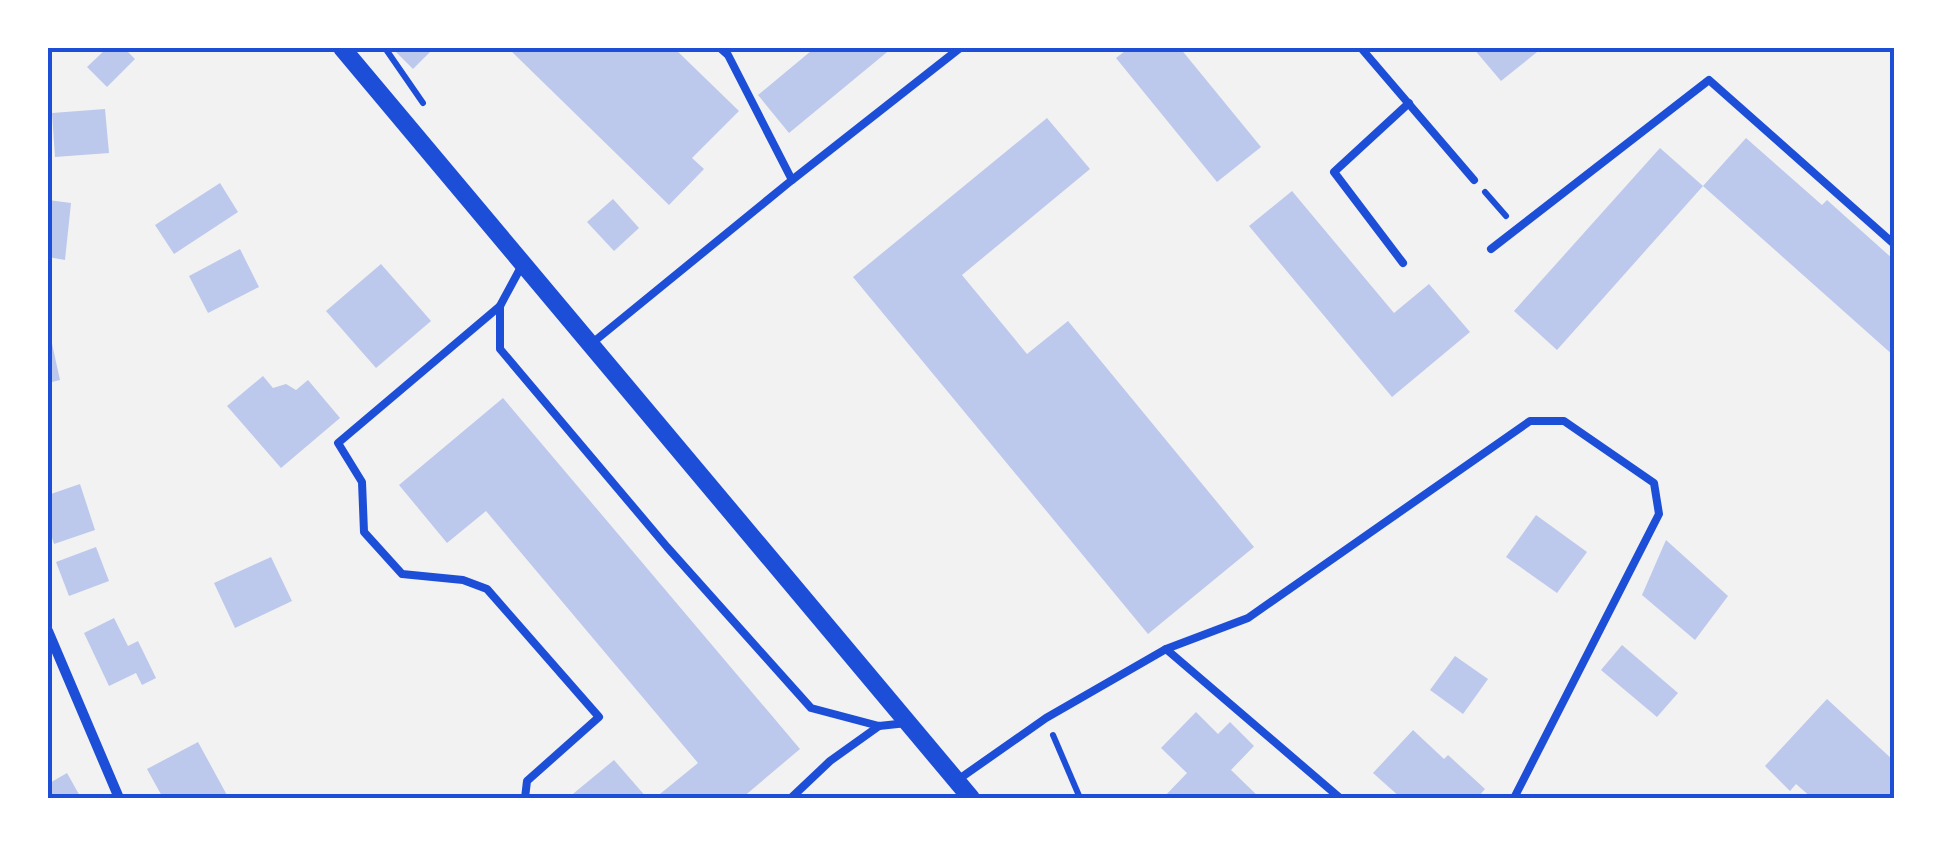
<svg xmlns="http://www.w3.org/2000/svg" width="1942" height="846" viewBox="0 0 1942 846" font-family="'PT Sans',sans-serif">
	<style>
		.building { fill: #bdc9ec }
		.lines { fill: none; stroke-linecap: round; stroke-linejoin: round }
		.path { stroke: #1d4ed8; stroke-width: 6 }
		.service { stroke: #1d4ed8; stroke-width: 8 }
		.minor { stroke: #1d4ed8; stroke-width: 10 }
		.tertiary { stroke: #1d4ed8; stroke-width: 18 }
		.neatline { fill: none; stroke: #1d4ed8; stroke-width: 4 }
	</style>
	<rect width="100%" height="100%" fill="#f2f2f2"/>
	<g class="building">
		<polygon points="107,48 124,48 135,59 107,87 87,67"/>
		<polygon points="400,48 434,48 413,69 396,52"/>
		<polygon points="508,48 674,48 739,111 692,158 704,169 669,205"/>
		<polygon points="809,48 892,48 789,133 758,95 811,51"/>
		<polygon points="1129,48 1180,48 1261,147 1217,182 1116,58"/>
		<polygon points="1473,48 1542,48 1501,81"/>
		<polygon points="105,109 109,153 55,157 52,113"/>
		<polygon points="1047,118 1090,169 962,275 1027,354 1068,321 1254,547 1148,634 853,277"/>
		<polygon points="1746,138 1822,205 1827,200 1894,260 1894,356 1703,186"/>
		<polygon points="1660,148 1703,186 1557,350 1514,311"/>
		<polygon points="220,183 238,212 174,254 155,225"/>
		<polygon points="1292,191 1394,313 1429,284 1470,332 1392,397 1249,226"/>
		<polygon points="613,199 639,228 614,251 587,222"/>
		<polygon points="48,200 71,203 65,260 48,257"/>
		<polygon points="240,249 259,287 208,313 189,276"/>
		<polygon points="381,264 431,321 376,368 326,311"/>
		<polygon points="48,339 51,339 60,380 48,383"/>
		<polygon points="263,376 273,388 286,384 296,390 308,380 340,418 281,468 227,406"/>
		<polygon points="503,398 800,749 742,798 655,798 698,763 486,511 447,543 399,485"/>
		<polygon points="80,484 95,530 54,544 48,525 48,495"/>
		<polygon points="1536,515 1587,552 1557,593 1506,557"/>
		<polygon points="1666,540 1728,596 1695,640 1642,595"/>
		<polygon points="96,547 109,581 69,596 56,562"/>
		<polygon points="271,557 292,601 235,628 214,583"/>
		<polygon points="114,618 128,646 138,641 156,678 142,685 136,673 109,686 84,633"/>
		<polygon points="1622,645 1678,693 1657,717 1601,670"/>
		<polygon points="1455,656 1488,679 1463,714 1430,690"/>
		<polygon points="1827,699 1894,761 1894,798 1812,798 1796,784 1790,791 1765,766"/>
		<polygon points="1196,712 1218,734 1230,722 1254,746 1231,770 1260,798 1163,798 1187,773 1161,748"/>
		<polygon points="1413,730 1444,759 1448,755 1485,789 1477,798 1401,798 1373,773"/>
		<polygon points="198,742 228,797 163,798 147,769"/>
		<polygon points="614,760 647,798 568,798"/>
		<polygon points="67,773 81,798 48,798 48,784"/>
	</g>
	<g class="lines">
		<g class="path">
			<polyline points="385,48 423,103"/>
			<polyline points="1485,192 1506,216"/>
			<polyline points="1053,735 1080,798"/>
		</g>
		<g class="service">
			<polyline points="1361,48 1474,180"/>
			<polyline points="792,180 960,48"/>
			<polyline points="1491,249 1709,80 1894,244"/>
			<polyline points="1403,263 1334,172 1409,103"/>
			<polyline points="521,267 500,306 500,349 667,547 811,708 879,726 907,723"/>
			<polyline points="500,306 338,443 362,482 364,532 402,574 463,580 487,589 599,717 527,781 525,798"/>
			<polyline points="591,344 792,180 728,55 720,48"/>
			<polyline points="1166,649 1248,618 1530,421 1564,421 1654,483 1659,514 1514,798"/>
			<polyline points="959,779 1046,718 1166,649 1340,798"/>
			<polyline points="791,798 830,761 879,726"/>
		</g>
		<polyline class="minor" points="48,631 119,798"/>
		<polyline class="tertiary" points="342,48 971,798"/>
	</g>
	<rect width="1942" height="846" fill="none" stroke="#ffffff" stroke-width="100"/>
	<rect x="50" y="50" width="1842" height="746" class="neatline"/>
</svg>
